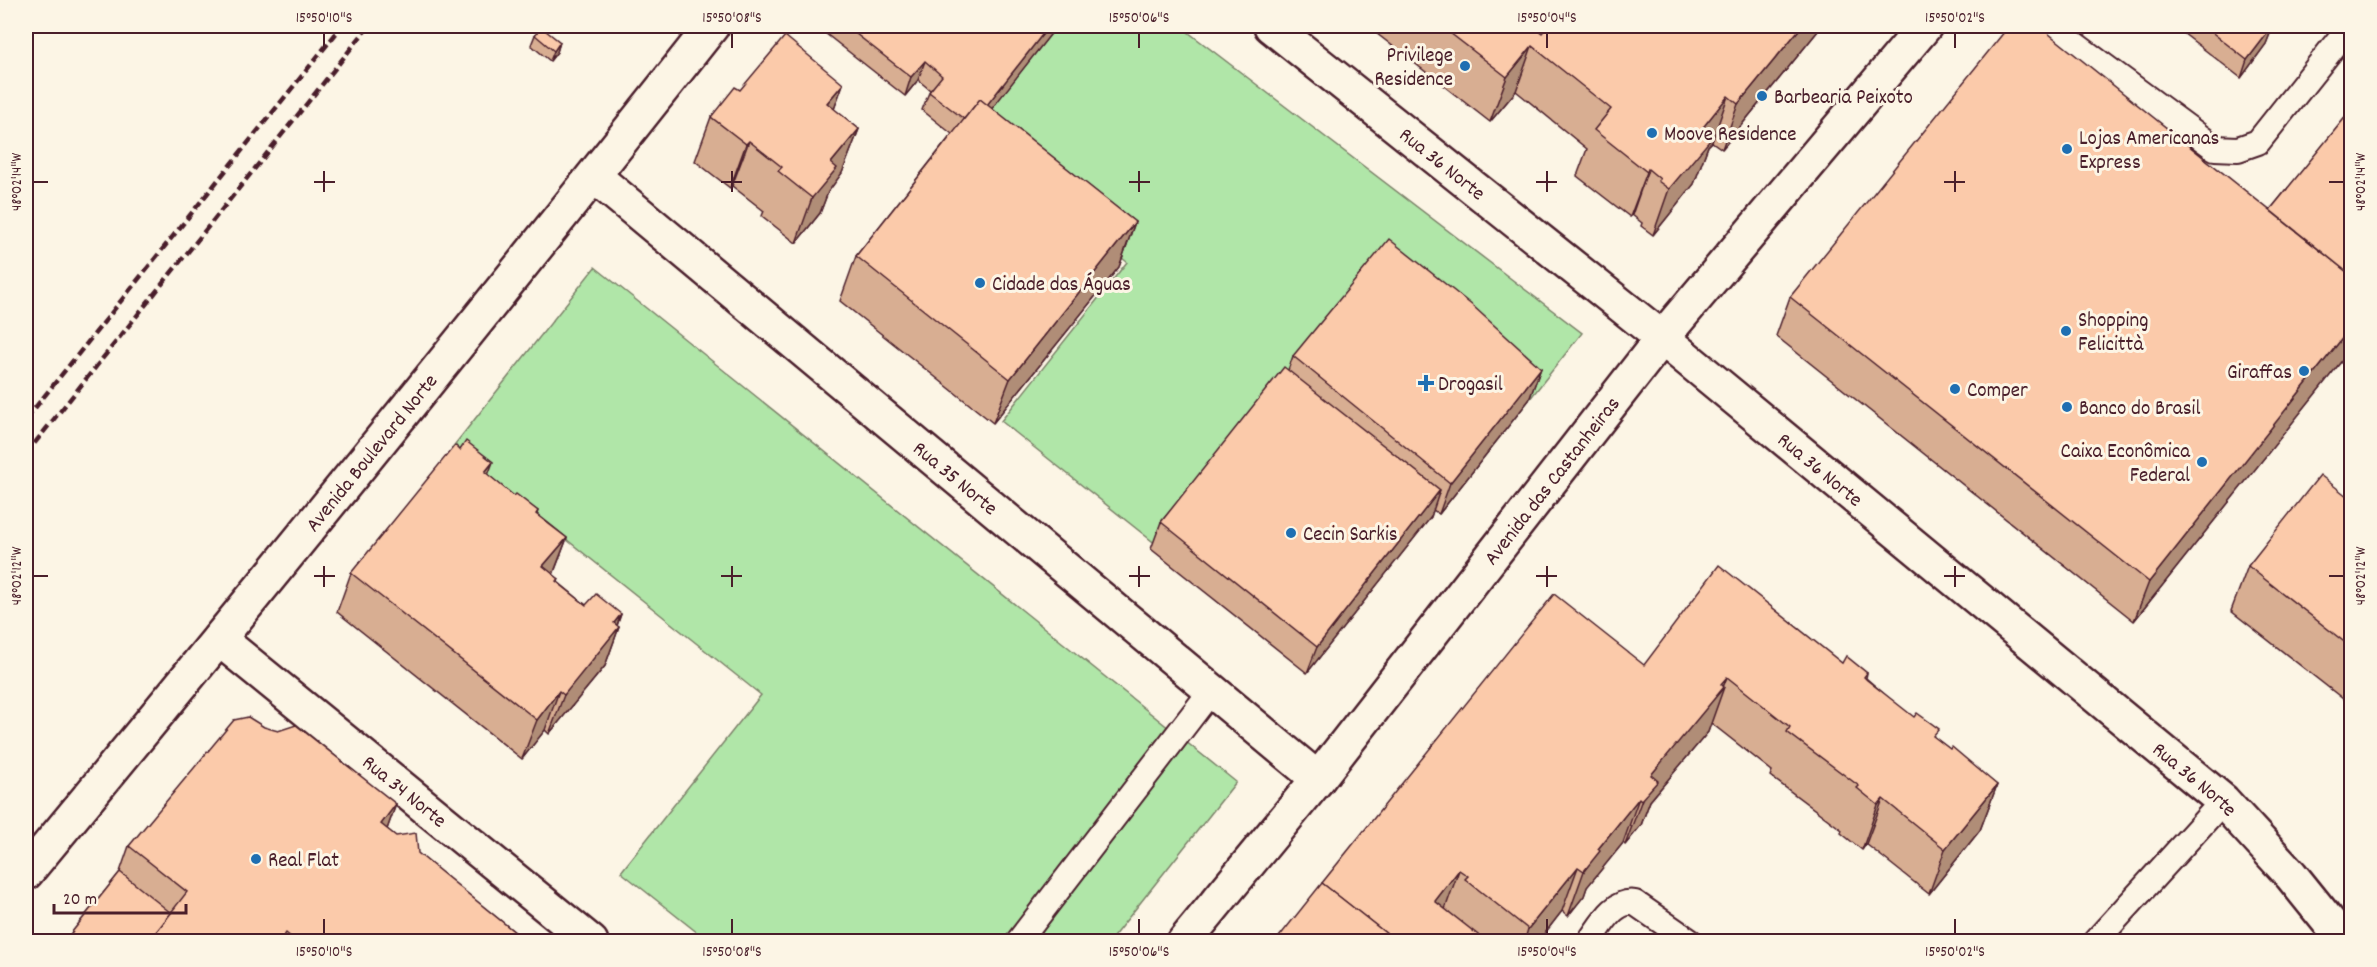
<svg xmlns="http://www.w3.org/2000/svg" width="2377" height="967" viewBox="0 0 2377 967" font-family="Dekko,sans-serif">
	<style>
		.green { fill: #b0e6a8; stroke: #7d826a; stroke-width: 1.5 }
		.lines { fill: none; stroke-linecap: round; stroke-linejoin: round }
		.service-casing { stroke: #4a1f2b; stroke-width: 28 }
		.minor-casing { stroke: #4a1f2b; stroke-width: 38 }
		.tertiary-casing { stroke: #4a1f2b; stroke-width: 38 }
		.secondary-casing { stroke: #4a1f2b; stroke-width: 38 }
		.service { stroke: #fcf5e5; stroke-width: 24 }
		.minor { stroke: #fcf5e5; stroke-width: 33 }
		.tertiary { stroke: #fcf5e5; stroke-width: 33 }
		.secondary { stroke: #fcf5e5; stroke-width: 33 }
		.rail { stroke: #4a1f2b; stroke-width: 4.5; stroke-dasharray: 9 4.5; stroke-linecap: butt }
		.wall { fill: #d8ae92; stroke: #4a1f2b; stroke-width: 1.5 }
		.shaded-wall { fill: #b08d77; stroke: #4a1f2b; stroke-width: 1.5 }
		.building { fill: #fbcaaa; stroke: #4a1f2b; stroke-width: 1.5 }
		.ticks { fill: none; stroke: #4a1f2b; stroke-width: 2 }
		.poi-dot { fill: #1f6fb2; stroke: #fcf5e5; stroke-width: 2 }
		.labels { text-anchor: middle; stroke-width: 6; stroke-linejoin: round; paint-order: stroke }
		.poi-label { font-size: 21px; fill: #4a1f2b; stroke: #fcf5e5; text-anchor: start }
		.street-label { font-size: 21px; fill: #4a1f2b; stroke: #fcf5e5 }
		.neatline { fill: none; stroke: #4a1f2b; stroke-width: 2 }
		.ticks-label { font-size: 15px; text-anchor: middle; fill: #4a1f2b }
	</style>
	<rect width="100%" height="100%" fill="#fcf5e5"/>
	<filter id="ink" filterUnits="userSpaceOnUse"><feTurbulence type="fractalNoise" baseFrequency=".0167" numOctaves="2"/><feDisplacementMap in="SourceGraphic" scale="12" xChannelSelector="R" yChannelSelector="G"/><feConvolveMatrix kernelMatrix="1 2 1 2 8 2 1 2 1" color-interpolation-filters="sRGB"/></filter>
	<g filter="url(#ink)">
		<g class="green">
			<polygon points="1052,26 1180,26 1582,333 1439,514 1281,388 1157,545 1001,421 1127,262 955,124"/>
			<polygon points="595,267 1236,782 1110,941 708,941 621,872 761,695 452,448"/>
		</g>
		<g class="lines">
			<g class="service-casing">
				<g id="service">
					<polyline points="2050,26 2215,148 2238,149 2258,142 2350,26"/>
					<polyline points="1018,942 1211,691"/>
					<path d="M1589,942C1601,926 1614,899 1635,903L1691,942"/>
					<polyline points="2095,942 2223,801"/>
				</g>
			</g>
			<g class="minor-casing">
				<g id="minor">
					<path id="s1" d="M594,176L1318,779"/>
					<path id="s2" d="M219,639L591,942"/>
				</g>
			</g>
			<g class="tertiary-casing">
				<g id="tertiary">
					<path id="s3" d="M1271,26L1662,338L2223,801L2291,875L2345,942"/>
					<path id="s4" d="M26,873C258,593 487,311 712,26"/>
				</g>
			</g>
			<g class="secondary-casing">
				<g id="secondary">
					<path id="s5" d="M1184,942L1318,779L1662,338L1925,26"/>
				</g>
			</g>
			<use href="#service" class="service"/>
			<use href="#minor" class="minor"/>
			<use href="#tertiary" class="tertiary"/>
			<use href="#secondary" class="secondary"/>
			<g class="rail">
				<polyline points="26,419 342,26"/>
				<polyline points="26,454 369,26"/>
			</g>
		</g>
		<g class="wall">
			<polygon points="816,26 1057,26 991,109 1135,222 1119,267 993,423 840,301 856,256 952,134 922,110 930,90 918,80 905,96"/>
			<polygon points="1367,26 1533,26 1542,33 1822,26 1722,149 1712,142 1708,146 1694,184 1653,235 1641,226 1642,223 1632,215 1630,217 1577,176 1587,149 1516,91 1490,122"/>
			<polygon points="2174,26 2273,26 2266,44 2241,78"/>
			<polygon points="535,35 560,42 557,52 550,61 531,45"/>
			<polygon points="843,84 834,109 859,129 842,173 828,192 820,213 796,243 762,216 764,211 732,186 730,188 695,161 711,117 740,90"/>
			<polygon points="2352,109 2352,348 2134,621 1776,336 1790,297 2270,210"/>
			<polygon points="1293,356 1541,368 1529,400 1439,514 1433,510 1431,517 1307,673 1151,549 1161,522 1288,370"/>
			<polygon points="488,475 514,496 538,511 537,514 567,538 553,575 559,579 558,582 586,605 621,614 617,626 619,627 605,666 549,734 545,730 522,759 337,612 351,573"/>
			<polygon points="2352,500 2352,706 2231,611 2248,566"/>
			<polygon points="1842,663 1867,673 1866,678 1935,738 1997,785 1980,830 1929,894 1866,844 1862,850 1841,833 1842,830 1770,776 1772,771 1711,723 1708,732 1650,801 1641,825 1625,845 1623,843 1587,887 1584,896 1568,916 1562,911 1538,942 1275,942 1644,665"/>
			<polygon points="396,804 387,829 527,942 64,942 120,872 129,846"/>
		</g>
		<g class="shaded-wall">
			<polygon points="1049,26 1057,26 964,144 971,125"/>
			<polygon points="1802,26 1822,26 1722,149 1738,104"/>
			<polygon points="2273,26 2266,44 2241,78 2247,60"/>
			<polygon points="560,42 557,52 550,61 554,51"/>
			<polygon points="1532,46 1516,91 1490,122 1507,77"/>
			<polygon points="925,61 918,80 905,96 911,77"/>
			<polygon points="843,84 827,129 827,103"/>
			<polygon points="1728,96 1712,142 1708,146 1694,184 1653,235 1669,189 1700,131"/>
			<polygon points="859,129 842,173 828,192 820,213 796,243 812,198 831,163"/>
			<polygon points="749,141 732,186 730,188 746,144"/>
			<polygon points="1648,169 1632,215 1630,217 1647,172"/>
			<polygon points="1135,222 1119,267 993,423 1010,379"/>
			<polygon points="2352,326 2352,348 2134,621 2149,582"/>
			<polygon points="1541,368 1529,400 1439,514 1450,483"/>
			<polygon points="493,462 478,502 485,472"/>
			<polygon points="1440,490 1431,517 1307,673 1317,647"/>
			<polygon points="567,538 552,577 543,566"/>
			<polygon points="621,614 614,633 619,627 605,666 549,734 564,695 614,623"/>
			<polygon points="1727,677 1722,690 1724,687 1708,732 1650,801 1641,825 1625,845 1651,775"/>
			<polygon points="559,691 545,730 522,759 537,720"/>
			<polygon points="1997,785 1980,830 1929,894 1945,849"/>
			<polygon points="1639,798 1623,843 1587,887 1584,896 1568,916 1584,871 1598,849"/>
			<polygon points="1883,799 1866,844 1862,850 1878,805"/>
			<polygon points="396,804 380,849 381,824"/>
			<polygon points="1578,867 1562,911 1538,942 1524,942 1528,929"/>
			<polygon points="1459,870 1443,915 1435,901"/>
		</g>
		<g class="building">
			<polygon points="846,26 1049,26 987,105 980,99 964,119 929,92 942,76 925,61 911,77"/>
			<polygon points="1441,26 1533,26 1542,33 1548,26 1802,26 1738,104 1728,96 1700,131 1711,139 1669,189 1658,181 1660,179 1648,169 1647,172 1594,130 1611,109 1532,46 1507,77"/>
			<polygon points="2009,26 2039,26 2352,276 2352,326 2149,582 1790,297"/>
			<polygon points="2204,26 2273,26 2247,60"/>
			<polygon points="541,27 560,42 554,51 535,35"/>
			<polygon points="785,36 843,84 827,103 859,129 831,163 837,168 812,198 778,171 782,167 749,141 746,144 711,117 735,87 740,90"/>
			<polygon points="980,99 1135,222 1010,379 856,256"/>
			<polygon points="2352,109 2352,276 2270,210"/>
			<polygon points="1389,239 1473,306 1541,368 1450,483 1293,356"/>
			<polygon points="1284,367 1440,490 1317,647 1161,522"/>
			<polygon points="466,441 493,462 485,472 514,496 516,494 538,511 536,514 567,538 543,566 559,579 556,581 586,605 596,594 621,614 614,623 619,627 564,695 559,691 537,720 351,573 455,445 460,450"/>
			<polygon points="2320,475 2352,500 2352,648 2248,566"/>
			<polygon points="1719,565 1842,663 1846,656 1867,673 1864,677 1867,680 1914,717 1917,713 1939,729 1933,736 1950,749 1952,747 1997,785 1945,849 1883,799 1878,805 1857,788 1859,786 1787,732 1790,727 1727,677 1721,684 1724,687 1651,775 1658,781 1641,800 1639,798 1598,849 1600,851 1584,871 1578,867 1528,929 1465,879 1468,876 1459,870 1435,901 1487,942 1397,942 1322,883 1554,594 1644,665"/>
			<polygon points="248,717 264,727 278,731 296,725 396,804 381,824 396,836 416,833 418,853 527,942 297,942 286,933 280,942 148,942 187,892 129,846 234,720"/>
			<polygon points="120,872 171,913 148,942 64,942"/>
			<polygon points="1322,883 1397,942 1275,942"/>
		</g>
	</g>
	<path class="ticks" d="M324,33V48M732,33V48M1139,33V48M1547,33V48M1955,33V48M324,171V192M732,171V192M1139,171V192M1547,171V192M1955,171V192M33,182H48M314,182H335M721,182H742M1129,182H1150M1536,182H1557M1944,182H1965M2329,182H2344M324,566V587M732,566V587M1139,566V587M1547,566V587M1955,566V587M33,576H48M314,576H335M721,576H742M1129,576H1150M1536,576H1557M1944,576H1965M2329,576H2344M324,919V934M732,919V934M1139,919V934M1547,919V934M1955,919V934"/>
	<g class="poi-dot">
		<circle cx="1465" cy="66" r="6"/>
		<circle cx="1762" cy="96" r="6"/>
		<circle cx="1652" cy="133" r="6"/>
		<circle cx="2067" cy="149" r="6"/>
		<circle cx="980" cy="283" r="6"/>
		<circle cx="2066" cy="331" r="6"/>
		<circle cx="2304" cy="371" r="6"/>
		<path d="M1423 374h6v6h6v6h-6v6h-6v-6h-6v-6h6z"/>
		<circle cx="1955" cy="389" r="6"/>
		<circle cx="2067" cy="407" r="6"/>
		<circle cx="2202" cy="462" r="6"/>
		<circle cx="1291" cy="533" r="6"/>
		<circle cx="256" cy="859" r="6"/>
	</g>
	<g class="labels">
		<g class="poi-label">
			<text x="1453" y="61" text-anchor="end">Privilege<tspan x="1453" dy="24">Residence</tspan></text>
			<text x="1774" y="103">Barbearia Peixoto</text>
			<text x="1664" y="140">Moove Residence</text>
			<text x="2079" y="144">Lojas Americanas<tspan x="2079" dy="24">Express</tspan></text>
			<text x="992" y="290">Cidade das Águas</text>
			<text x="2078" y="326">Shopping<tspan x="2078" dy="24">Felicittà</tspan></text>
			<text x="2292" y="378" text-anchor="end">Giraffas</text>
			<text x="1438" y="390">Drogasil</text>
			<text x="1967" y="396">Comper</text>
			<text x="2079" y="414">Banco do Brasil</text>
			<text x="2190" y="457" text-anchor="end">Caixa Econômica<tspan x="2190" dy="24">Federal</tspan></text>
			<text x="1303" y="540">Cecin Sarkis</text>
			<text x="268" y="866">Real Flat</text>
		</g>
		<g class="street-label">
			<text dy="7" stroke="none"><textPath href="#s3" startOffset="220">Rua 36 Norte</textPath></text>
			<text dy="7" stroke="none"><textPath href="#s4" startOffset="544">Avenida Boulevard Norte</textPath></text>
			<text dy="7" stroke="none"><textPath href="#s3" startOffset="706">Rua 36 Norte</textPath></text>
			<text dy="7" stroke="none"><textPath href="#s1" startOffset="471">Rua 35 Norte</textPath></text>
			<text dy="7" stroke="none"><textPath href="#s5" startOffset="590">Avenida das Castanheiras</textPath></text>
			<text dy="7" stroke="none"><textPath href="#s3" startOffset="1192">Rua 36 Norte</textPath></text>
			<text dy="7" stroke="none"><textPath href="#s2" startOffset="240">Rua 34 Norte</textPath></text>
		</g>
	</g>
	<rect width="2377" height="967" fill="none" stroke="#fcf5e5" stroke-width="66"/>
	<path d="M54 904v9h132v-9" fill="none" stroke="#4a1f2b" stroke-width="3"/>
	<text x="63" y="904" font-size="18" fill="#4a1f2b" stroke="#fcf5e5" stroke-width="4.5" paint-order="stroke">20 m</text>
	<rect x="33" y="33" width="2311" height="901" class="neatline"/>
	<g class="ticks-label">
		<text x="324" y="22">15°50'10"S</text>
		<text x="732" y="22">15°50'08"S</text>
		<text x="1139" y="22">15°50'06"S</text>
		<text x="1547" y="22">15°50'04"S</text>
		<text x="1955" y="22">15°50'02"S</text>
		<text transform="translate(2360 182) rotate(-90)" y="5">48°02'14"W</text>
		<text transform="translate(16 182) rotate(-90)" y="5">48°02'14"W</text>
		<text transform="translate(2360 576) rotate(-90)" y="5">48°02'12"W</text>
		<text transform="translate(16 576) rotate(-90)" y="5">48°02'12"W</text>
		<text x="324" y="956">15°50'10"S</text>
		<text x="732" y="956">15°50'08"S</text>
		<text x="1139" y="956">15°50'06"S</text>
		<text x="1547" y="956">15°50'04"S</text>
		<text x="1955" y="956">15°50'02"S</text>
	</g>
</svg>
